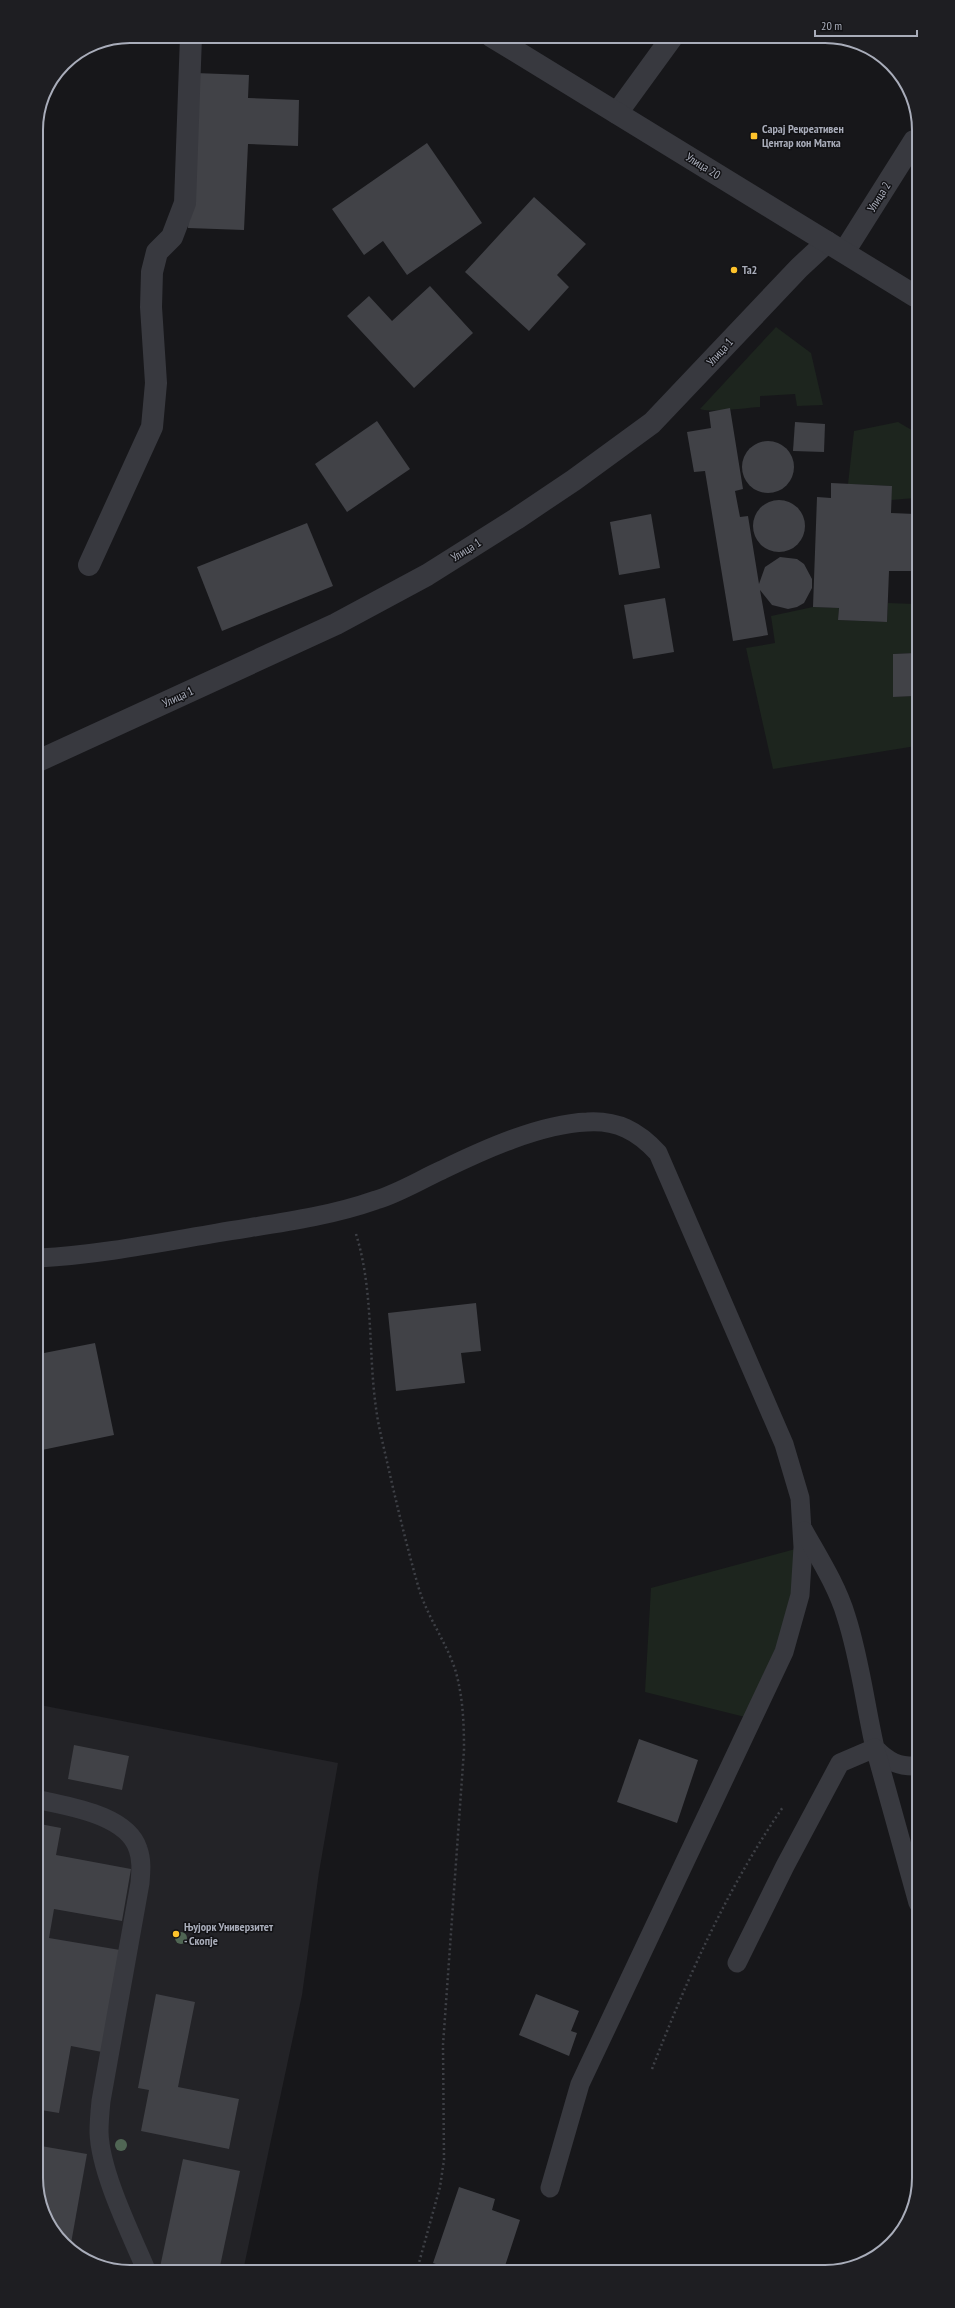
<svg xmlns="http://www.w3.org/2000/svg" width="955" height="2308" viewBox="0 0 955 2308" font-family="'PT Sans Narrow',sans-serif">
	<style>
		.built { fill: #232327 }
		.green { fill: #1d251e }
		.building { fill: #414247 }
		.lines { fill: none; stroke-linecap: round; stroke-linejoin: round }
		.path { stroke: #3e4046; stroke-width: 2.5; stroke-dasharray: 2 3; stroke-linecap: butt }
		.service { stroke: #38393f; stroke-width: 19 }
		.minor { stroke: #38393f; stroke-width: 22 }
		.tertiary { stroke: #38393f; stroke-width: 22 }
		.tree { fill: #506654 }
		.poi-dot { fill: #fec32b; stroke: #121215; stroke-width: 1.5 }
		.labels { text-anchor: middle; stroke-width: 3; stroke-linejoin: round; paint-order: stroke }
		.poi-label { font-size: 12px; font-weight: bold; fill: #a9adba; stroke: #121215; text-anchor: start }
		.street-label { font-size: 12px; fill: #a9adba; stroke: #121215 }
		.rim { fill: none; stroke: #a9adba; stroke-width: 2 }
	</style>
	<rect width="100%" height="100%" fill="#17171a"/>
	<polygon class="built" points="40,1705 338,1763 319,1872 302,1995 243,2271 124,2272 73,2252 41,2208"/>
	<g class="green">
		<path d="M776,327L811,353L823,405L797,406L795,394L760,396V407C744,408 713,413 700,409Z"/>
		<polygon points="898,422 915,432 915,498 891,500 892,486 848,484 854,431"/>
		<polygon points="888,603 915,604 915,653 893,654 893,697 915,696 916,746 773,769 746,648 775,643 771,616 813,607 839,608 838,620 887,622"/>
		<polygon points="803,1547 800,1595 753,1719 645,1692 651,1588"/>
	</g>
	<g class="building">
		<polygon points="195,73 249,75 248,98 299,100 298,146 248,144 244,230 188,228"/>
		<polygon points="427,143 482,223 407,275 383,241 364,255 332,209"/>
		<polygon points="534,197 586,244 557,275 569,287 529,331 465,272"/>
		<polygon points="430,286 473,333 414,388 347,316 369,296 392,321"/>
		<polygon points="730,408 743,489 735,491 740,517 748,516 759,584 765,567 780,557 797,559 804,564 812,579 812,588 804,603 797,607 788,609 772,605 760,590 768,635 733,641 705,471 694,472 687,432 711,428 709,412"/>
		<polygon points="377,421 410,469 347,512 315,464"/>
		<polygon points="795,422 825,424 824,452 793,451"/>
		<circle cx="768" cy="467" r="26"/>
		<polygon points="831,483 892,486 891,513 915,514 915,571 889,571 887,622 838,620 839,608 813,607 817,497 831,498"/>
		<circle cx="779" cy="526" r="26"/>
		<polygon points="651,514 660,568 619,575 610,522"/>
		<polygon points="307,523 333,586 222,631 197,567"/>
		<polygon points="665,598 674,652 633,659 624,605"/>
		<polygon points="915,653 915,696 893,697 893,654"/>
		<polygon points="476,1303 481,1351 461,1353 465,1383 396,1391 388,1313"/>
		<polygon points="95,1343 114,1435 42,1450 39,1437 39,1354"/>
		<polygon points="639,1739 698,1760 677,1823 617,1802"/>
		<polygon points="74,1745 129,1756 122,1790 68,1779"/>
		<polygon points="40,1824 61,1828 56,1855 131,1869 122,1921 54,1909 49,1938 120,1950 102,2052 71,2046 59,2113 41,2110"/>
		<polygon points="156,1994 195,2002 178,2087 239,2099 229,2149 141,2131 149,2090 138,2088"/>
		<polygon points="536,1994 579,2011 571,2031 577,2033 569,2056 519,2035"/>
		<polygon points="41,2146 87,2154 70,2249 41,2208"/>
		<polygon points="183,2159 240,2171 219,2271 159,2272"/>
		<polygon points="459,2187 495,2199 492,2210 520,2220 504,2269 453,2270 433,2263"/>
	</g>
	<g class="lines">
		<g class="path">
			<path d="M356,1234C376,1298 366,1366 380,1431C392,1484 404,1537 419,1589C428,1618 446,1642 455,1669C463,1696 464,1723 464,1750L443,2045L444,2160L440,2187L417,2270"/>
			<path d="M652,2069C687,1979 727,1888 783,1807"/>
		</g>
		<g class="service">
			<path d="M39,1258C98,1255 158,1243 217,1233C270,1224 325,1218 376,1200C399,1193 420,1180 442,1170C483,1150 540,1124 587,1122C617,1120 638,1131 658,1153L784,1444L800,1498L803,1547L800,1595L784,1652L580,2084L550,2188"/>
			<path d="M804,1531C819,1558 837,1586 846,1616C860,1659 865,1704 875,1748C888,1762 899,1767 918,1766"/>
			<path d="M40,1800C70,1807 127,1815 138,1849C142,1860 141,1871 140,1883L101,2101C100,2111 99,2122 99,2132C100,2172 131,2234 147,2272"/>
			<polyline points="737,1963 785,1866 840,1763 875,1748 918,1903"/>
		</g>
		<g class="minor">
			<polyline points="617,113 673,36"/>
			<polyline points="844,252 914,141"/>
			<polyline points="89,565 152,427 156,383 151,307 152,272 157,252 172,237 185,203 191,36"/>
			<polyline points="38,761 336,624 427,575 516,519 574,480 652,423 799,268 827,242"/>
		</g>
		<polyline class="tertiary" points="491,36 915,296"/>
	</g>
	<g class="tree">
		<circle cx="181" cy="1938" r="6"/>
		<circle cx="121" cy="2145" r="6"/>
	</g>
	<g class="poi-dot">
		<rect x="750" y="132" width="8" height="8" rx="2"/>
		<circle cx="734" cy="270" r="4"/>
		<circle cx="176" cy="1934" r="4"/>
	</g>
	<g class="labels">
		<g class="poi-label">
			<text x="762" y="133">Сарај Рекреативен<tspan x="762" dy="14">Центар кон Матка</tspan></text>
			<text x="742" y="274">Ta2</text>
			<text x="184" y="1931">Њујорк Универзитет<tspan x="184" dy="14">- Скопје</tspan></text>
		</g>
		<g class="street-label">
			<text transform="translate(703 166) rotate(32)" y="4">Улица 20</text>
			<text transform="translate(879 197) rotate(-58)" y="4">Улица 2</text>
			<text transform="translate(720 352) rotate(-48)" y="4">Улица 1</text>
			<text transform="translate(466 550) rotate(-32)" y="4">Улица 1</text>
			<text transform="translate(178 697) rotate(-25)" y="4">Улица 1</text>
		</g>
	</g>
	<path d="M0 0H955V2308H0ZM130 43H825A87 87 0 0 1 912 130V2178A87 87 0 0 1 825 2265H130A87 87 0 0 1 43 2178V130A87 87 0 0 1 130 43Z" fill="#1e1e22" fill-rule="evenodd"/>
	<path class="rim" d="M130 43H825A87 87 0 0 1 912 130V2178A87 87 0 0 1 825 2265H130A87 87 0 0 1 43 2178V130A87 87 0 0 1 130 43Z"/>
	<path d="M815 30v6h102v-6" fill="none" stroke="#a9adba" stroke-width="2"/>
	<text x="821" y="30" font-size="12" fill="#a9adba" stroke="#121215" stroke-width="3" paint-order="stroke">20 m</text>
</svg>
